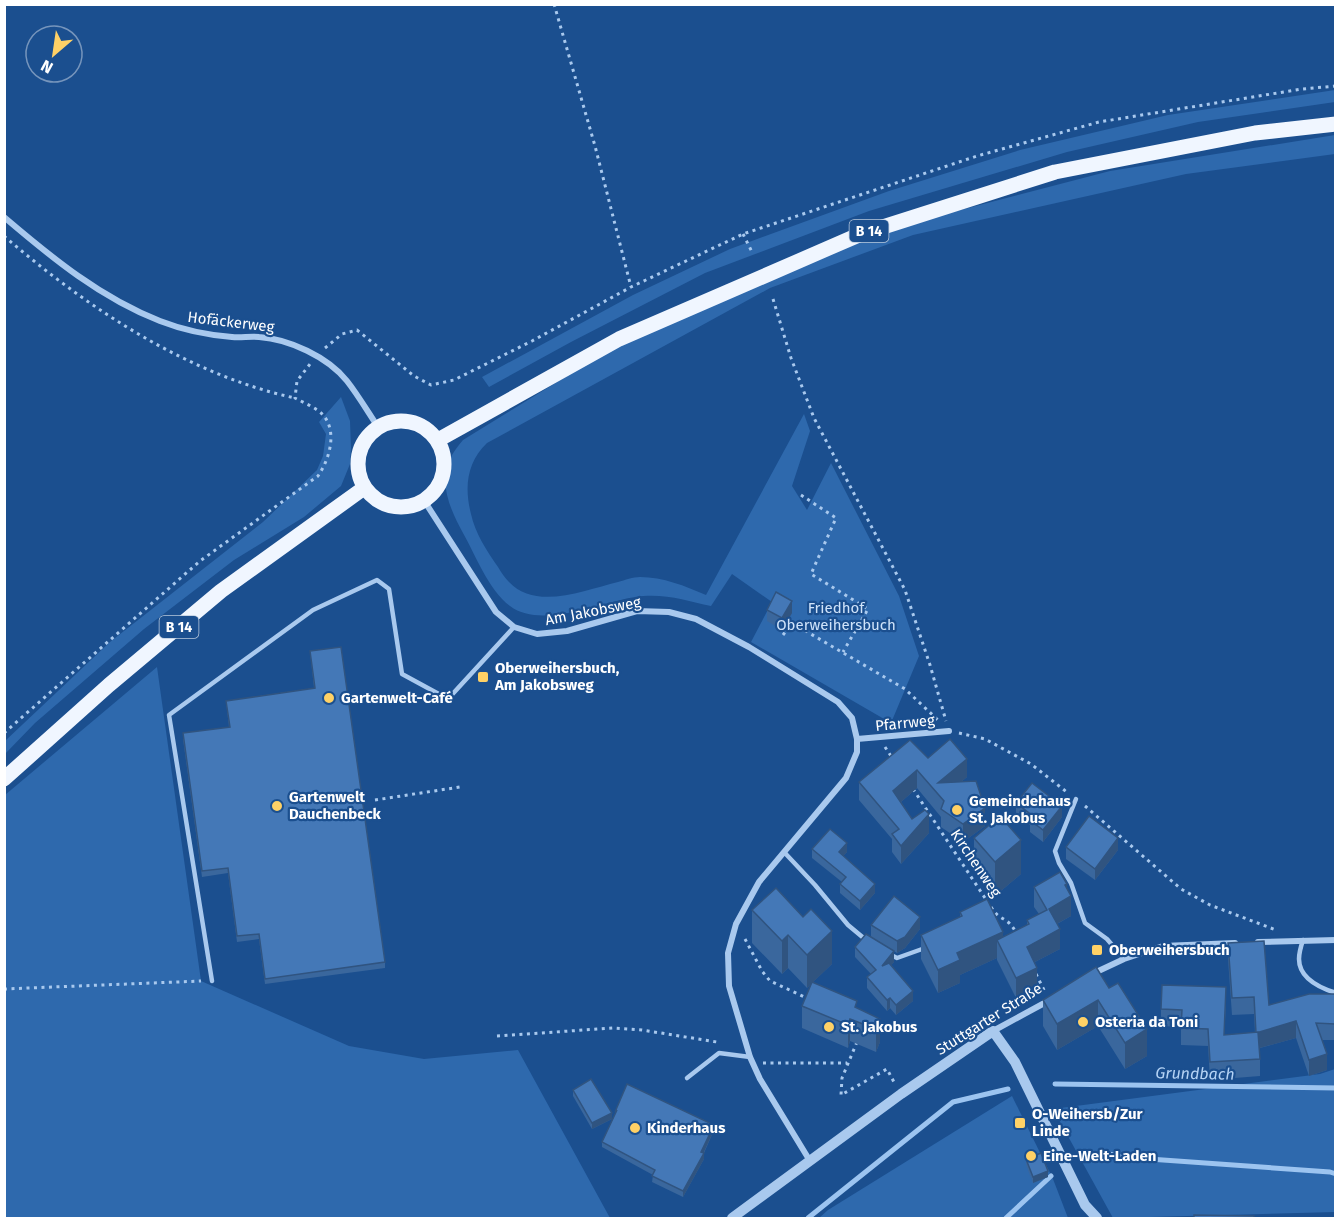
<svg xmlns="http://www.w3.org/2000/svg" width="1340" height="1223" viewBox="0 0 1340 1223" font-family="'Fira Sans',sans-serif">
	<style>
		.green { fill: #2e69ad }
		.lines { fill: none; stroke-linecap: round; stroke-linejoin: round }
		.stream { stroke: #9cc4f0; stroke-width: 5 }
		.path { stroke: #a9c9ee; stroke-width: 3; stroke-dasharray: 3 4.5; stroke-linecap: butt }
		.service { stroke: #a9c9ee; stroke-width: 4.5 }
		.minor { stroke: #a9c9ee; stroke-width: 6 }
		.tertiary { stroke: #a9c9ee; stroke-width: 10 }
		.primary { stroke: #f0f6ff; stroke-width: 15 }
		.wall { fill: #3a679d }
		.shaded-wall { fill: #305480 }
		.building { fill: #4478b7; stroke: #305480; stroke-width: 1.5 }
		.poi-dot { fill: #ffd166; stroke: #1b4f8f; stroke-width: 2 }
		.labels { text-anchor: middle; stroke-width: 4.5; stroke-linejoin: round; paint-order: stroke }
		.shield { fill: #1b4f8f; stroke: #bbcadd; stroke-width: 1.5 }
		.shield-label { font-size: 14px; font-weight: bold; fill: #fff }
		.street-label { font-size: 15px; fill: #fff; stroke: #1b4f8f }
		.park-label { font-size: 15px; fill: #cfe3fa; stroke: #1b4f8f }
		.poi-label { font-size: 15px; font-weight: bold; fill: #fff; stroke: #1b4f8f; text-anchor: start }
		.water-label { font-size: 16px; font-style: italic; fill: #b5d3f5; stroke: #1b4f8f }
	</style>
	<rect width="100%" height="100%" fill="#1b4f8f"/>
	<g class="green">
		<polygon points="1335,90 1335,102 1198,122 1067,152 869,211 705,273 571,342 489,387 482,377 633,295 730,249 889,191 1020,150 1168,115"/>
		<path d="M1335,135V154L1186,174L913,235L770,288L487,443C467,462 464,487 471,514C475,533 487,551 498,567C501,572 505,578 509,582C536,611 585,590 618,582C625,580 633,577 640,577C663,577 685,586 706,595L804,414L810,431L792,486L807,510L831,463L899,596L919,656L891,723L751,642L772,602L732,574L711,606C689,601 667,594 643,596C606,599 543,631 510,606C488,589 476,556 463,533C451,511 438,483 450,459C453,452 458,446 463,440L601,355L745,288L876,232L1110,171Z"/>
		<polygon points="341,397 350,421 351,448 350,464 341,486 304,517 234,560 144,629 35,723 5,754 5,741 110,642 263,522 317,470 323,456 326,434 319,422"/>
		<polygon points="157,667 201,981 349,1046 424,1059 518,1050 610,1218 5,1218 5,795"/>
		<polygon points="1335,1069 1335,1212 1113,1218 1053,1109 1320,1074"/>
		<polygon points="1012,1096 1053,1179 1068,1218 819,1218 828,1210"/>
	</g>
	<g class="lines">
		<g class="stream">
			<polyline points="1055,1084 1336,1088"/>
			<polyline points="1101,1152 1121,1157 1330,1172 1336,1174"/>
			<polyline points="808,1218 953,1102 1008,1089"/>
			<polyline points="1006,1218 1051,1176"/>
		</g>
		<g class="path">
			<polyline points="554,4 595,146 631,287"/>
			<polyline points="743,234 753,254"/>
			<path d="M4,236C86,307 188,375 295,398"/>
			<polyline points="773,299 791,358 814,418 905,590 930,665 946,721"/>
			<polyline points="325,348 342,334 357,330 414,376 431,385 454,380 532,341 631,287 743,234 977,156 1099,122 1302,89 1336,86"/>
			<polyline points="801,495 836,518 811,574 868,609 843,652"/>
			<polyline points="783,635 792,623 905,689 939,721"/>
			<path d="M4,733L200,561L318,476C329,460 338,432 323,415C317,408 304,403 295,398L297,381L310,364"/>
			<polyline points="959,733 985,739 1031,764 1068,793"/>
			<polyline points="885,747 893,759"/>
			<polyline points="913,789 987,901"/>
			<polyline points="375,800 460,787"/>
			<polyline points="1085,806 1181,889 1210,905 1276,930"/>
			<path d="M991,907C1000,922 1008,916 1016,933"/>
			<polyline points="745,939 762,971 770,981 809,999"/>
			<polyline points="1036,974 1045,992"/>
			<polyline points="4,989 201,981"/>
			<polyline points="497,1036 613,1028 642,1030 717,1042"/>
			<polyline points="857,1042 842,1078 841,1095 887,1069 895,1084"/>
			<polyline points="763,1063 847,1063"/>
		</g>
		<g class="service">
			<polyline points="1076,799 1055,851 1059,863 1071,883 1085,923 1107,939 1124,959"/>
			<polyline points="784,852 815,885 848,925 866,940"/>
			<path d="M1303,940C1301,946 1299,953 1299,959C1299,978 1320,988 1336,993"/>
			<polyline points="889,954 897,958 925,948"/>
			<polyline points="212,981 169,715 313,610 377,580 389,589 402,674 448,699 514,627"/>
			<polyline points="687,1078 719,1053 750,1057"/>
		</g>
		<g class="minor">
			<path d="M4,217C52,258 101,298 160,321C183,330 207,335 232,337C241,338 250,336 259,337C289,339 328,357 347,381C358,395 368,412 378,427"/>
			<polyline points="425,502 496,612 514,627 537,634 567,631 637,611 669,612 696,619 749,647 838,702 852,718 857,739 857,752 846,778 759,882 736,924 728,953 729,986 750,1057 760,1079 810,1161"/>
			<polyline points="857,739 949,731"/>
			<polyline points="1258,942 1336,940"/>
			<polyline points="1092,974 1124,959 1163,946 1235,943"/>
			<polyline points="993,1031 1050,1000"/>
		</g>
		<polyline class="tertiary" points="732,1218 901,1094 993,1031 1015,1062 1085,1205 1097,1218"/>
		<g class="primary">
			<circle cx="401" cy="464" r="43"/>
			<polyline points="438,440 619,339 861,234 1055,172 1255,133 1336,124"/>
			<polyline points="4,779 109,685 221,591 364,488"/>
		</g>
	</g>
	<g class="wall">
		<polygon points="767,610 792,613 782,630 767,621"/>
		<polygon points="310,651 385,962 385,968 265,984 259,939 237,942 228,873 202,877 183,739 183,733 229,727 226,701 314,688"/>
		<polygon points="928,758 967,777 961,782 985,826 963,842 941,827 941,817 917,788 901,802 912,819 929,833 901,864 892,852 892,839 859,800 859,782"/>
		<polygon points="1016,803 1062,817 1043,842 1030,832 1030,825 1016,815"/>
		<polygon points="974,838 1021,874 995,896 974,871"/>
		<polygon points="1066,847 1118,850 1095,880 1066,859"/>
		<polygon points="812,849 847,852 843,856 875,893 860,910 840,893 840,884 842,882 812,858"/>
		<polygon points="1034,887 1067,891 1071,916 1057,924 1060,949 1035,962 1037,987 1016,998 997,960 997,958 960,975 960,983 938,993 921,959 921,935 960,917 960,912 1003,938 1027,925 1027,920 1039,914 1034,907"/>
		<polygon points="752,910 832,964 813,982 857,1008 880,1019 880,1042 876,1052 850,1041 848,1048 802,1028 802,1006 811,984 807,988 788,968 782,974 752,943"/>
		<polygon points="871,925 920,929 905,948 897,953 871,937"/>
		<polygon points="1228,943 1269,1005 1335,994 1335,1040 1322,1040 1327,1070 1309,1076 1296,1038 1260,1048 1260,1076 1210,1080 1208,1046 1181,1045 1181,1027 1161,1026 1161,1009 1226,1005 1224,1035 1255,1033 1254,1014 1232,1015 1228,959"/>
		<polygon points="855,947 894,962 891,965 913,1001 896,1015 890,1008 887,1011 867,988 867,977 871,974 855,957"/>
		<polygon points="1096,967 1147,1056 1125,1069 1098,1026 1057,1050 1043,1026 1043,1000"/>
		<polygon points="573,1090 612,1119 592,1129 573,1096"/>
		<polygon points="714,1130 704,1153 704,1159 683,1197 652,1182 653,1175 602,1147 602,1142"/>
		<polygon points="1026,1159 1048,1177 1033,1183 1026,1165"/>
	</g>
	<g class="shaded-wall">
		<polygon points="792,601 792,613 782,630 782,618"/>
		<polygon points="967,759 967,777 941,799 938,783"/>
		<polygon points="917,770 917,788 893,809 893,791"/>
		<polygon points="1062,806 1062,817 1043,842 1043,830"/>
		<polygon points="985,808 985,826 963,842 963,824"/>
		<polygon points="929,814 929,833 901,864 901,846"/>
		<polygon points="1118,838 1118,850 1095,880 1095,869"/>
		<polygon points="1021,840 1021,874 995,896 995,862"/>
		<polygon points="847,843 847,852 839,861 839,852"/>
		<polygon points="875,884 875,893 860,910 860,901"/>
		<polygon points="1067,884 1067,898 1071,896 1071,916 1049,928 1049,909 1065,885"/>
		<polygon points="920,917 920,929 905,948 897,953 897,941"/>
		<polygon points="1060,929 1060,949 1027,966 1027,947"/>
		<polygon points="832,931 832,964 807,988 807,955"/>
		<polygon points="1003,932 1003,951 997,940 997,958 960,975 960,983 938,993 938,970 957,953"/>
		<polygon points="788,935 788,968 782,974 782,941"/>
		<polygon points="894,951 894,962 882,977 882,966"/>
		<polygon points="1037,968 1037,987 1016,998 1016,978"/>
		<polygon points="913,991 913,1001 896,1015 896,1005"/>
		<polygon points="890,998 890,1008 887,1011 887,1000"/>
		<polygon points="1098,1000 1098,1026 1057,1050 1057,1024"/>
		<polygon points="850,1019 850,1041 848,1048 848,1025"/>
		<polygon points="880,1019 880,1042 876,1052 876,1029"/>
		<polygon points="1296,1021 1296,1038 1256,1049 1256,1033"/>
		<polygon points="1147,1029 1147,1056 1125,1069 1125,1043"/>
		<polygon points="1327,1054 1327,1070 1309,1076 1309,1060"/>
		<polygon points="612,1113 612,1119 592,1129 592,1123"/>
		<polygon points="714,1125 714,1130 703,1154 704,1153 704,1159 683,1197 683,1191"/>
		<polygon points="1048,1171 1048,1177 1033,1183 1033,1177"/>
	</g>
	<g class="building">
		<polygon points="776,592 792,601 782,618 767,610"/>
		<polygon points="341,647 385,962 265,979 259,934 237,936 228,868 202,871 183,733 230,727 226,701 315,688 310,651"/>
		<polygon points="950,739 967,759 938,783 976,781 985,808 963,824 941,809 944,801 917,770 893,791 912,819 925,810 929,814 901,846 892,834 899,829 859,782 910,740 928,758"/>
		<polygon points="1032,783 1062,806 1043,830 1030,820 1033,816 1016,803"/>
		<polygon points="1000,816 1021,840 995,862 974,838"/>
		<polygon points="1089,816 1118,838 1095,869 1066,847"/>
		<polygon points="830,829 847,843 839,852 875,884 860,901 840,884 846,877 812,849"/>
		<polygon points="1060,872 1067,884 1065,885 1071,896 1049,909 1060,929 1027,947 1037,968 1016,978 997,940 1029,924 1027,920 1047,910 1034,887"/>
		<polygon points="776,888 803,917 811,909 832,931 807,955 788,935 782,941 752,910"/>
		<polygon points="894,896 920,917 905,937 897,941 871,925"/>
		<polygon points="987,899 1003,932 957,953 960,960 938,970 921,935 962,916 960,912"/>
		<polygon points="866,934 894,951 882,966 889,963 913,991 896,1005 890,998 887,1000 867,977 876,970 855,947"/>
		<polygon points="1264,941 1269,1005 1309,994 1335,994 1335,1024 1316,1023 1327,1054 1309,1060 1296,1021 1256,1033 1254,997 1232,998 1228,943"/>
		<polygon points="1096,967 1109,988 1118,983 1147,1029 1125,1043 1098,1000 1057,1024 1043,1000"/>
		<polygon points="812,982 857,1001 855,1007 880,1019 876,1029 850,1019 848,1025 802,1006"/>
		<polygon points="1162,985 1226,987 1224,1035 1258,1032 1260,1059 1210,1062 1208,1029 1181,1028 1182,1010 1161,1009"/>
		<polygon points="591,1079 612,1113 592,1123 573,1090"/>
		<polygon points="627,1084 714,1125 701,1152 704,1153 683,1191 652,1176 655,1170 602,1142 617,1110 615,1112"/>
		<polygon points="1041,1153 1048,1171 1033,1177 1026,1159"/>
		<polygon points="1194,1215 1254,1216 1254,1218 1194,1218"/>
	</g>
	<g class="poi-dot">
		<rect x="477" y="671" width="12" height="12" rx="3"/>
		<circle cx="329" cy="698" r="6"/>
		<circle cx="277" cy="806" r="6"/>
		<circle cx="957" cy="810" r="6"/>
		<rect x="1091" y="944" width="12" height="12" rx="3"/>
		<circle cx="1083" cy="1022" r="6"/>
		<circle cx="829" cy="1027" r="6"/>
		<rect x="1014" y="1117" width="12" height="12" rx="3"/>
		<circle cx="635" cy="1128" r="6"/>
		<circle cx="1031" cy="1156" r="6"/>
	</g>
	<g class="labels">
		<g class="shield">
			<rect x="849.5" y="220" width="39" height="22" rx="4.5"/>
			<rect x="159.5" y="616" width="39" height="22" rx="4.5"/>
		</g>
		<g class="shield-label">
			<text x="869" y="236">B 14</text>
			<text x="179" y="632">B 14</text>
		</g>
		<g class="street-label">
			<text transform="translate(231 322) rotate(7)" y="5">Hofäckerweg</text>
			<text transform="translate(593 611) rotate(-11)" y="5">Am Jakobsweg</text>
			<text transform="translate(905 723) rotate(-6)" y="5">Pfarrweg</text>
			<text transform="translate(976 863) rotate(56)" y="5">Kirchenweg</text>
			<text transform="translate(989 1019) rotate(-32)" y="5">Stuttgarter Straße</text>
		</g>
		<g class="park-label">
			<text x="836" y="613">Friedhof<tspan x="836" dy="17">Oberweihersbuch</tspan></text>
		</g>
		<g class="poi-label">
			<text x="495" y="673">Oberweihersbuch,<tspan x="495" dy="17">Am Jakobsweg</tspan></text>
			<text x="341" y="703">Gartenwelt-Café</text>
			<text x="289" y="802">Gartenwelt<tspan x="289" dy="17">Dauchenbeck</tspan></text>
			<text x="969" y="806">Gemeindehaus<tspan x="969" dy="17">St. Jakobus</tspan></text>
			<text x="1109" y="955">Oberweihersbuch</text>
			<text x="1095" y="1027">Osteria da Toni</text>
			<text x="841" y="1032">St. Jakobus</text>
			<text x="1032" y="1119">O-Weihersb/Zur<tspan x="1032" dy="17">Linde</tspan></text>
			<text x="647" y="1133">Kinderhaus</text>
			<text x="1043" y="1161">Eine-Welt-Laden</text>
		</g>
		<g class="water-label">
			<text transform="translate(1195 1073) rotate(1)" y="6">Grundbach</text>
		</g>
	</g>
	<rect width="1340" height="1223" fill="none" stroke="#ffffff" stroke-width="12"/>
	<g transform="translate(54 54) rotate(209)"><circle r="28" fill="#1b4f8f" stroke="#7695bc" stroke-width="1.5"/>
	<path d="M0-4.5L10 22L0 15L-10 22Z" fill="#ffd166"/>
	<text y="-9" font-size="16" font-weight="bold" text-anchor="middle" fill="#ffffff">N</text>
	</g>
</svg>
